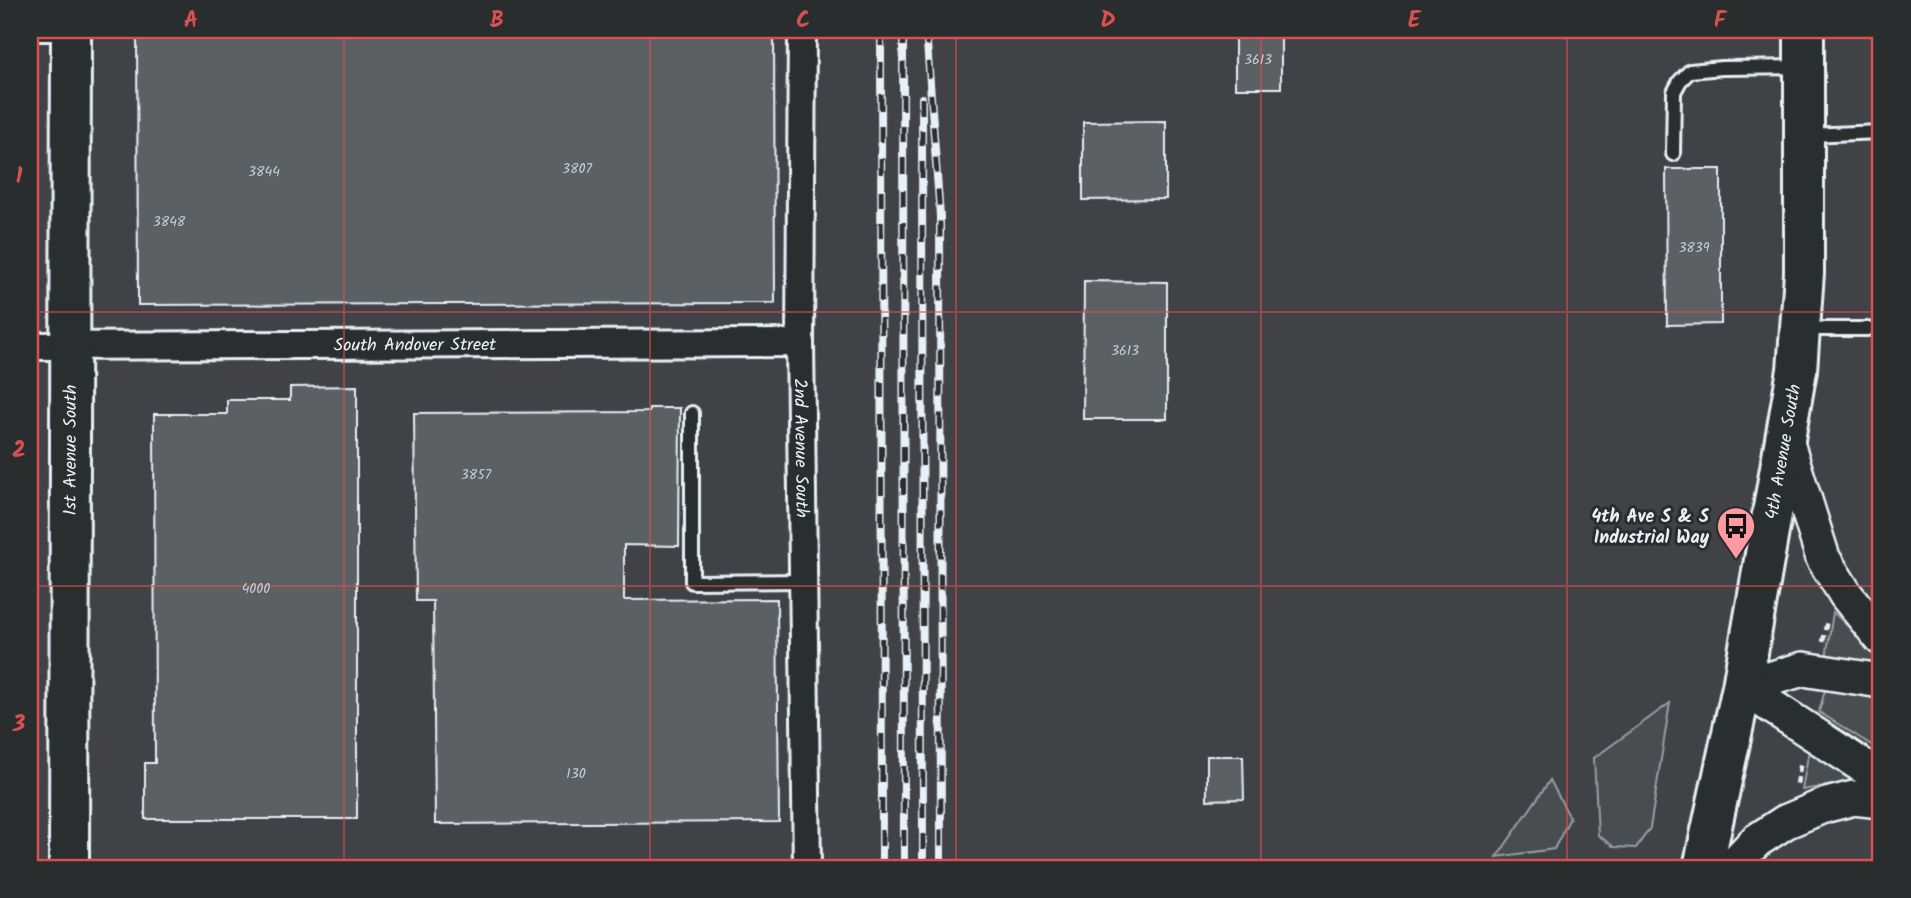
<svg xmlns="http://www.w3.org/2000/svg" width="1911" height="898" viewBox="0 0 1911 898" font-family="Kalam,sans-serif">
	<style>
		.built { fill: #3f4244 }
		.green { fill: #494d4f; stroke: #989fa4; stroke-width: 2 }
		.building { fill: #5c6063; stroke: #e8f1f8; stroke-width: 2 }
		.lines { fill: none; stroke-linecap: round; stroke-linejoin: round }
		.service-casing { stroke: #e8f1f8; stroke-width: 18 }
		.minor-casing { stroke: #e8f1f8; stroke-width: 32 }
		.tertiary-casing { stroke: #e8f1f8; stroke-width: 38 }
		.primary-casing { stroke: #e8f1f8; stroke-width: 44 }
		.path { stroke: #e8f1f8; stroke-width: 4.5; stroke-dasharray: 7 5; stroke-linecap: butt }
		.service { stroke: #2a2d2e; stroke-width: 12 }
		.minor { stroke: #2a2d2e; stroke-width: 26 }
		.tertiary { stroke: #2a2d2e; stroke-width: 33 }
		.primary { stroke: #2a2d2e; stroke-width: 38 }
		.rail-casing { stroke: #e8f1f8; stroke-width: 8 }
		.rail { stroke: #2a2d2e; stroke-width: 5; stroke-dasharray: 16; stroke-linecap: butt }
		.grid { fill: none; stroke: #da5052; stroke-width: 2; stroke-opacity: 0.55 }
		.labels { text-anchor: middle; stroke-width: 6; stroke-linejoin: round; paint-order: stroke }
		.number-label { font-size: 14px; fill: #c5cdd3 }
		.street-label { font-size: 18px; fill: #e8f1f8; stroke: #2a2d2e }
		.poi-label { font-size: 18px; font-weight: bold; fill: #e8f1f8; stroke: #2a2d2e; text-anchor: end }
		.neatline { fill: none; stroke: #da5052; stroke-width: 2.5 }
		.grid-label { font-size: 23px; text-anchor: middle; font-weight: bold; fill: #da5052 }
	</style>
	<rect width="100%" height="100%" fill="#323536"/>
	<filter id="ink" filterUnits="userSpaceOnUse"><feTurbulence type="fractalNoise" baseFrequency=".0143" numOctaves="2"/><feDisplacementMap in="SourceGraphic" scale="14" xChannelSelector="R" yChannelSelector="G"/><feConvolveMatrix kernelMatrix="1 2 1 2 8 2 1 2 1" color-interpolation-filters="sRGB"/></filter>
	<g filter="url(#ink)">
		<rect class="built" x="30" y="30" width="1851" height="838"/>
		<g class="green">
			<polygon points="1833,612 1881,658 1881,666 1826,658"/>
			<polygon points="1825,690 1881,694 1881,751 1819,712"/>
			<polygon points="1670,703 1650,828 1636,848 1614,847 1598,835 1594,758"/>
			<polygon points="1810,744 1864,780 1802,790"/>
			<polygon points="1550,780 1570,818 1554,849 1497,857"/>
		</g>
		<g class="building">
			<polygon points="137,30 774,30 775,303 138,305"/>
			<rect x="1235" y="30" width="46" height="58"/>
			<polygon points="1166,121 1166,199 1083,200 1083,122"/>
			<polygon points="1666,169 1721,169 1721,324 1667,325"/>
			<polygon points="1084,281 1167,282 1167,419 1083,419"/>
			<polygon points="357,386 357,819 145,819 145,763 155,763 154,414 227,414 227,400 290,400 290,387"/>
			<polygon points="649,408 680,408 679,546 624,545 624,600 777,599 779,822 435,824 433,601 416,601 414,413 649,412"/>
			<polygon points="1207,756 1243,756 1244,799 1207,800"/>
		</g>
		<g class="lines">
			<g class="service-casing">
				<g id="service">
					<polyline points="30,34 68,34"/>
					<polyline points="1808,135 1881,132"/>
					<polyline points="1673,154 1674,92 1680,81 1690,71 1722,68 1801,67"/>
					<polyline points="1804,329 1868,329"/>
					<polyline points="692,413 692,582 803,581"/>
				</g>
			</g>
			<g class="minor-casing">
				<g id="minor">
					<path id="s1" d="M802,30L800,343L807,868"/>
					<path id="s2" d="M30,346L800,343"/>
				</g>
			</g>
			<g class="tertiary-casing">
				<g id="tertiary">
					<polyline points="1786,440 1823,558 1846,595 1881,638"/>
					<polyline points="1742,687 1881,778"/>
					<polyline points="1742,687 1803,669 1881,681"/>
					<polyline points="1730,868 1756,841 1785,822 1823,806 1854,798 1881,801"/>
				</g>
			</g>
			<g class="primary-casing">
				<g id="primary">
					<path id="s3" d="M69,868L71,30"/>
					<path id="s4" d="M1703,868L1742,687L1797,370L1804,273V30"/>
				</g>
			</g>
			<g class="path">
				<polyline points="1875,30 1879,42"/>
				<polyline points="1823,642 1827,620"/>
				<polyline points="1797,784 1801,761"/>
			</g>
			<use href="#service" class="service"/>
			<use href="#minor" class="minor"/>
			<use href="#tertiary" class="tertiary"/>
			<use href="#primary" class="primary"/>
			<g class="rail-casing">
				<g id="rail">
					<polyline points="881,30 882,868"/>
					<polyline points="903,30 904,868"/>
					<polyline points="926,30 940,216 941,868"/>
					<polyline points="922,98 923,868"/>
				</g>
			</g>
			<use href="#rail" class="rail"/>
		</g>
	</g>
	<path class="grid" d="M344,30V868M650,30V868M956,30V868M1261,30V868M1567,30V868M30,312H1881M30,586H1881"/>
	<defs>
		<g id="bus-pin" transform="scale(2.0125)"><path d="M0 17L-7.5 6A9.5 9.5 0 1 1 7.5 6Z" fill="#ff9aa2" stroke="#2a2d2e"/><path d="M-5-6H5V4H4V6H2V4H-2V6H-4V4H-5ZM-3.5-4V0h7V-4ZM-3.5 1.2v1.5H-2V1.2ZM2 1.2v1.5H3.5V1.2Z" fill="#111"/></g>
	</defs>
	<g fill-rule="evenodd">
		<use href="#bus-pin" x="1736" y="526"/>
	</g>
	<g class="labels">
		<g class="number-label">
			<text x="1258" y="64">3613</text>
			<text x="577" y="173">3807</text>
			<text x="264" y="176">3844</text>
			<text x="169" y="226">3848</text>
			<text x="1694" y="252">3839</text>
			<text x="1125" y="355">3613</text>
			<text x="476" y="479">3857</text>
			<text x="256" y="593">4000</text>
			<text x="576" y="778">130</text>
		</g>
		<g class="street-label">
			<text dy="6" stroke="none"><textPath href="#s2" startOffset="385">South Andover Street</textPath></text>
			<text dy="6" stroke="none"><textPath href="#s3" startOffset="418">1st Avenue South</textPath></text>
			<text dy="6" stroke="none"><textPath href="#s1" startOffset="418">2nd Avenue South</textPath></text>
			<text dy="6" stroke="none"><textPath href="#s4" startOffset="424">4th Avenue South</textPath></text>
		</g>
		<g class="poi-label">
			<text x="1709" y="522">4th Ave S &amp; S<tspan x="1709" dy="21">Industrial Way</tspan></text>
		</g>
	</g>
	<rect width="1911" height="898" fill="none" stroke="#2a2d2e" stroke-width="77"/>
	<rect x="38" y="38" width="1834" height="822" class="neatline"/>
	<g class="grid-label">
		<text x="191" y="27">A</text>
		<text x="497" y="27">B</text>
		<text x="803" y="27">C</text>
		<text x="1108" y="27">D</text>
		<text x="1414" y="27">E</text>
		<text x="1720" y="27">F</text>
		<text x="19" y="183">1</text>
		<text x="19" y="457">2</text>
		<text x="19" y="731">3</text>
	</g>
</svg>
